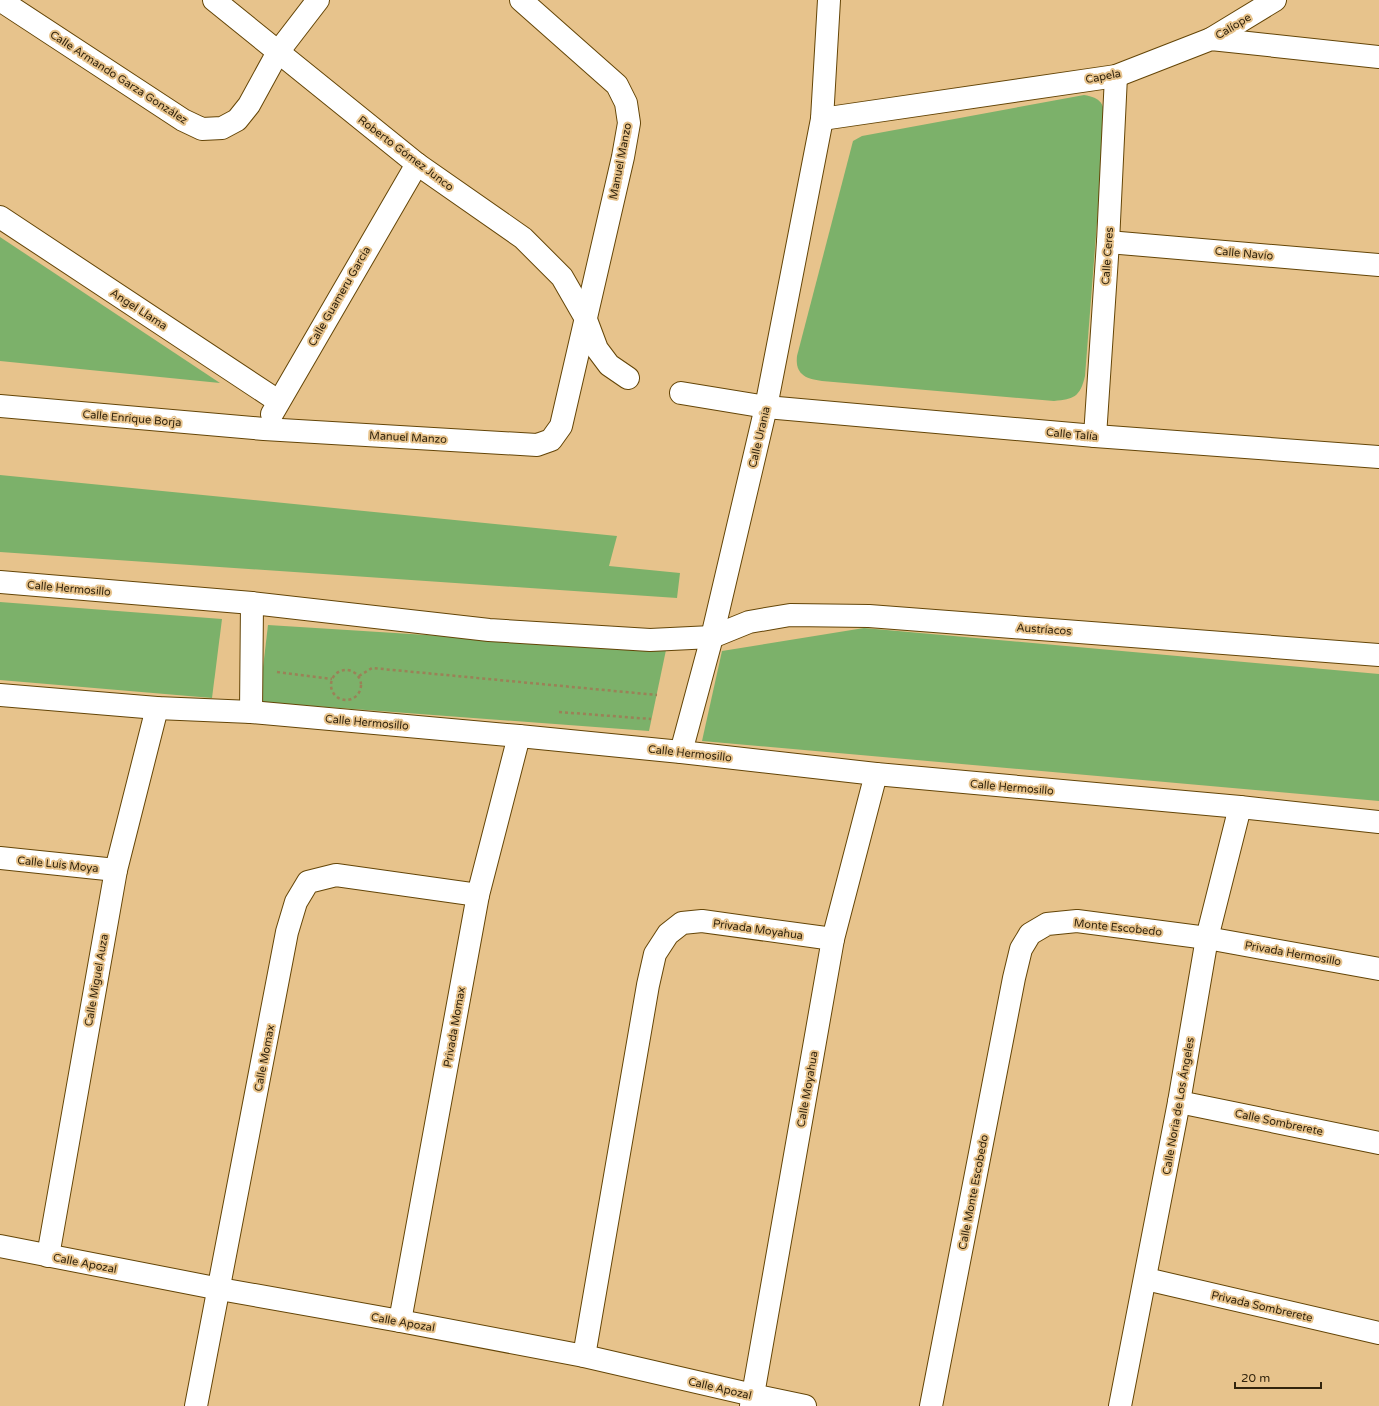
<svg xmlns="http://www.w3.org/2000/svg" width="1379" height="1406" viewBox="0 0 1379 1406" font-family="'Varela Round',sans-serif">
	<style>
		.green { fill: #7cb16a }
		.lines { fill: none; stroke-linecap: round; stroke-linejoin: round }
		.minor-casing { stroke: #644507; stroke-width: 24 }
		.tertiary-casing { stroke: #644507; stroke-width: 24 }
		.path { stroke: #9b8157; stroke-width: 2.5; stroke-dasharray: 3 3; stroke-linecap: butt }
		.minor { stroke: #fff; stroke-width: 22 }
		.tertiary { stroke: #fff; stroke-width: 22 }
		.labels { text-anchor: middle; stroke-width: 4; stroke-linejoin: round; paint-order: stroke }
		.street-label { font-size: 11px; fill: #32240d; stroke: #e7c38c }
	</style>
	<rect width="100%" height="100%" fill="#e7c38c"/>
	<g class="green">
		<path d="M1084,95C1101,98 1104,103 1105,120L1085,376C1080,397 1074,399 1054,401L822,381C805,379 795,374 797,356L853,141L862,136Z"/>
		<polygon points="0,237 220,383 0,361"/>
		<polygon points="0,475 617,536 609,566 680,573 677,598 0,552"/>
		<polygon points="0,602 222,619 212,698 0,680"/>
		<polygon points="268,625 666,650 649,731 259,702"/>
		<polygon points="864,628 1379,674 1379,801 702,741 722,651"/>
	</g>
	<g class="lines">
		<g class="minor-casing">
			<g id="minor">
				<polyline points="0,0 183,120 202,129 222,128 237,120 249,105 278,52 318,0"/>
				<polyline points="214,0 417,164 523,238 562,277 585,317 597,349 609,365 628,378"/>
				<polyline points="1211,39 1275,0"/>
				<polyline points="822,119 1116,76 1211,39 1379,57"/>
				<polyline points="0,217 278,401"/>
				<polyline points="1108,242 1379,265"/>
				<polyline points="681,393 766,407 1095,436 1379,457"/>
				<polyline points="0,406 264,429 537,445 551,440 561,426 623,157 629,123 626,103 617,85 521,0"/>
				<polyline points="272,414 417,164"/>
				<polyline points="1095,436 1108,242 1116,76"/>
				<polyline points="681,752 712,637 766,407 822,119 829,0"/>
				<polyline points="0,858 116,870"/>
				<polyline points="1179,1102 1379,1143"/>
				<polyline points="0,1246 220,1289 400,1321 584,1356 753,1395 805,1406"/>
				<polyline points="48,1256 116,870 157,708"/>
				<polyline points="1146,1279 1379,1333"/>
				<polyline points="400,1321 478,895 519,736"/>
				<polyline points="584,1356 648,985 655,954 668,934 682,923 702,921 833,939"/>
				<polyline points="196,1406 287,932 296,902 308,882 336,875 478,895"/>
				<polyline points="751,1406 833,939 876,774"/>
				<polyline points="931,1406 1014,978 1021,949 1030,934 1047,924 1077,921 1207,938 1379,969"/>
				<polyline points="1120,1406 1179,1102 1207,938 1240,807"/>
			</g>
		</g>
		<g class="tertiary-casing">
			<g id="tertiary">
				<polyline points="0,582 252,603 489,630 650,640 712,637 749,622 790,615 869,616 1379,655"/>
				<polyline points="0,695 157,708 251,712 519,736 681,752 876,774 1240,807 1379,822"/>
				<polyline points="251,712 252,603"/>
			</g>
		</g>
		<g class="path">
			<circle cx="346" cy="685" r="15"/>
			<polyline points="277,672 332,679"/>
			<polyline points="359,676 372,668 657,695"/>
			<polyline points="559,712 651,719"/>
		</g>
		<use href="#minor" class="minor"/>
		<use href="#tertiary" class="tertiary"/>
	</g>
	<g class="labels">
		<g class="street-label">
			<text transform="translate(1233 26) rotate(-31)" y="4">Calíope</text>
			<text transform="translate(1103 76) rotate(-11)" y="4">Capela</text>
			<text transform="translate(119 77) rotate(33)" y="4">Calle Armando Garza González</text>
			<text transform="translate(406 153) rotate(37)" y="4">Roberto Gómez Junco</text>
			<text transform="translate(620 161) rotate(-79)" y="4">Manuel Manzo</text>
			<text transform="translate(1244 253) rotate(5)" y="4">Calle Navío</text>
			<text transform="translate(1107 256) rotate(-86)" y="4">Calle Ceres</text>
			<text transform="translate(339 296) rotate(-60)" y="4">Calle Guameru García</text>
			<text transform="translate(139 309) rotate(33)" y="4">Angel Llama</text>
			<text transform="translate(132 418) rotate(5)" y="4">Calle Enrique Borja</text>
			<text transform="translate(1072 434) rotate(5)" y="4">Calle Talía</text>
			<text transform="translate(408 437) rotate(3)" y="4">Manuel Manzo</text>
			<text transform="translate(759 437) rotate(-77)" y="4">Calle Urania</text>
			<text transform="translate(69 588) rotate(5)" y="4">Calle Hermosillo</text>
			<text transform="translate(1044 629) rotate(4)" y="4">Austríacos</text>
			<text transform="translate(367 722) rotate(5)" y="4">Calle Hermosillo</text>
			<text transform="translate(690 753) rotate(6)" y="4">Calle Hermosillo</text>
			<text transform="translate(1012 787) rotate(5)" y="4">Calle Hermosillo</text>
			<text transform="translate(58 864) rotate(6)" y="4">Calle Luis Moya</text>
			<text transform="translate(1118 927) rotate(6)" y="4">Monte Escobedo</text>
			<text transform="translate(758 929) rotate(8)" y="4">Privada Moyahua</text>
			<text transform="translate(1293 953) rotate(10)" y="4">Privada Hermosillo</text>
			<text transform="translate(96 980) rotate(-80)" y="4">Calle Miguel Auza</text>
			<text transform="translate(454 1027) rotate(-80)" y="4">Privada Momax</text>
			<text transform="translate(264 1058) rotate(-79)" y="4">Calle Momax</text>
			<text transform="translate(807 1089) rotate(-80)" y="4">Calle Moyahua</text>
			<text transform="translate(1178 1106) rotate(-80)" y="4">Calle Noria de Los Ángeles</text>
			<text transform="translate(1279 1122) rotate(12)" y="4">Calle Sombrerete</text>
			<text transform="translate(973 1192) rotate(-79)" y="4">Calle Monte Escobedo</text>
			<text transform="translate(85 1263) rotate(11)" y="4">Calle Apozal</text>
			<text transform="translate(1262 1306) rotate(13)" y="4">Privada Sombrerete</text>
			<text transform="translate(403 1322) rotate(10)" y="4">Calle Apozal</text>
			<text transform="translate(720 1388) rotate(13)" y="4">Calle Apozal</text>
		</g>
	</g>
	<path d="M1235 1382v6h86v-6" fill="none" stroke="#32240d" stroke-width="2"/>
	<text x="1241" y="1382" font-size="12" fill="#32240d" stroke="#e7c38c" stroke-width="3" paint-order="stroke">20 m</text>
</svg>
